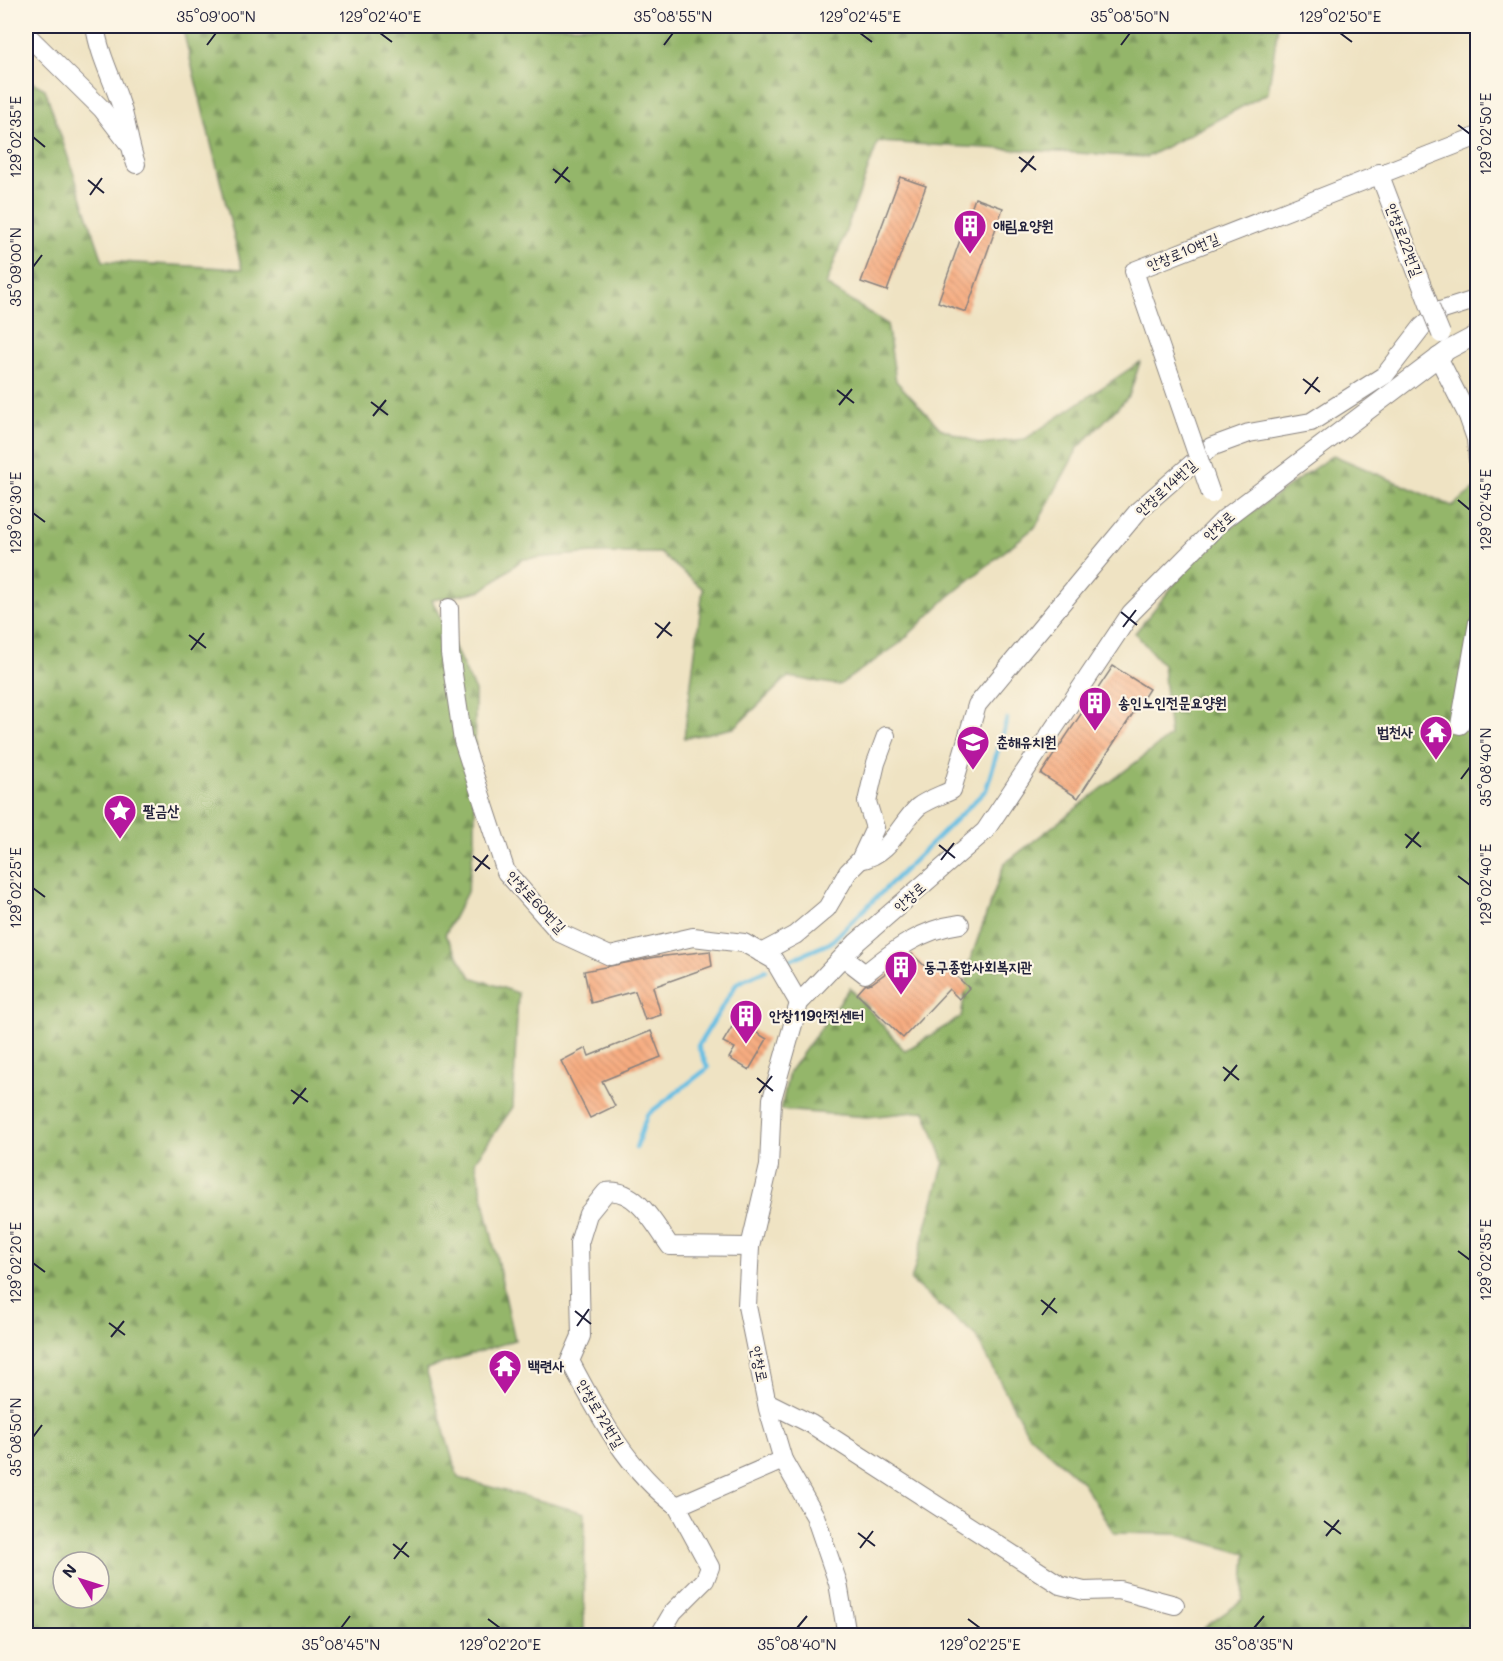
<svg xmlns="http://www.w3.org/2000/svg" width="1503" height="1661" viewBox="0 0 1503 1661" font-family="Mali,'Poor Story',sans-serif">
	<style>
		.forest { fill: url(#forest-firs); stroke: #5b6c52; stroke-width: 1.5; fill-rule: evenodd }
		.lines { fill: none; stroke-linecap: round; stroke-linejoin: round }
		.stream { stroke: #65bee3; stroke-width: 4.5 }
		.building { fill: url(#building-back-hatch) }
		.minor-casing { stroke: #88827f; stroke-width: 20 }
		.minor { stroke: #fff; stroke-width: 18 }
		.minor-bridge-casing { stroke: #88827f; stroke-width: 20; stroke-linecap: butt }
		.minor-bridge { stroke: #fff; stroke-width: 18 }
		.ticks { fill: none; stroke: #22223b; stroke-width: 2 }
		.labels { text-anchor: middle; stroke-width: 4.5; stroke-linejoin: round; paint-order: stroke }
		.poi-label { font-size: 15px; font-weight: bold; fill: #22223b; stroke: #fcf5e5; text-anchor: start }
		.street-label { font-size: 15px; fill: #22223b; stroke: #fcf5e5 }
		.neatline { fill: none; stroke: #22223b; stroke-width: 2 }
		.ticks-label { font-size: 15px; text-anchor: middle; fill: #22223b }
	</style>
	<defs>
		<pattern id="forest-firs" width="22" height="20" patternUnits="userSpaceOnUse" patternTransform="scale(1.5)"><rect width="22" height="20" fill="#94b66a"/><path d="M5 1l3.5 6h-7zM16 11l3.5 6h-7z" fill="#789458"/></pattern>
		<pattern id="building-back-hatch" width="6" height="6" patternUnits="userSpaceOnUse" patternTransform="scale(1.5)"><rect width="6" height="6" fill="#f6ac80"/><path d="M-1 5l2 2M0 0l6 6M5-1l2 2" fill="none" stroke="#d39470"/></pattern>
	</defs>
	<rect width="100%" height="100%" fill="#fcf5e5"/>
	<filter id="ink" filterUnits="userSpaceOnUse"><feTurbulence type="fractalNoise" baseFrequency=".0167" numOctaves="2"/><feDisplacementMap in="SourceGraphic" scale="12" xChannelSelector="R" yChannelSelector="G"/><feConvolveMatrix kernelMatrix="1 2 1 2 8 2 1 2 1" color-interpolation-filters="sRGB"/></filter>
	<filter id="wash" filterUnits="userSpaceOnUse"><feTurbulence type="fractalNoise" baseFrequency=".008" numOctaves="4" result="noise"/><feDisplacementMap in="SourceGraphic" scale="24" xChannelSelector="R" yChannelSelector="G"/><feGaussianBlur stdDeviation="1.35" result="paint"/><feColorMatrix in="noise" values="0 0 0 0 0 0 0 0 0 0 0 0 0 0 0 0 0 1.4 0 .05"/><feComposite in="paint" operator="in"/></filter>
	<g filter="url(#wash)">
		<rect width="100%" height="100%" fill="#efe3c3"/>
		<g class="forest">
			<path d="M182,26H1278L1268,93L1147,157L878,142L826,285L887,324L896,381L940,428L980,444L1025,439L1140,362L1129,396L1078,448L1036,526L947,598L899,644L839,685L788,677L734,728L684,738L703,589L660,553H593L523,559L481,591L432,600L475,691V839L467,892L445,935L471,977L518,993L513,1107L475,1161L515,1340L426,1369L458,1478L585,1513L584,1635H26V79L45,89L103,261L242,269ZM63,1562H99V1598H63Z"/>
			<polygon points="1333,455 1452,506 1477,487 1477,1635 1194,1635 1243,1600 1246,1554 1176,1534 1114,1533 1083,1483 1028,1434 976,1336 911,1281 944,1162 925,1111 867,1117 781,1110 789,1072 850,988 905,1051 961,1017 970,961 1004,864 1170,736 1163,665 1135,633 1206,545"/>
		</g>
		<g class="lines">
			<g class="stream">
				<polyline points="790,960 830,943 986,790 1007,719"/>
				<polyline points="636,1148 647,1115 708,1068 698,1046 737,983 766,970"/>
			</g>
		</g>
		<g id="blocks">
			<g class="building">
				<polygon points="900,177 926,186 887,291 861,282"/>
				<polygon points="975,198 1003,208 966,312 938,302"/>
				<polygon points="1113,666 1149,689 1078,798 1041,774"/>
				<polygon points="710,951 712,966 653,987 661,1015 645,1020 635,991 591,1003 584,971 656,957"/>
				<polygon points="912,954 932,973 942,963 969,988 959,999 949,989 903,1038 857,994 865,985 872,983"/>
				<polygon points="736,1020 767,1039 749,1070 729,1058 735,1048 723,1042"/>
				<polygon points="651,1031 661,1057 602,1081 615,1106 590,1118 561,1061 586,1048 589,1056"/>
			</g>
		</g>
	</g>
	<g filter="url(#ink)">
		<use href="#blocks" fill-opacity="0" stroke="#88827f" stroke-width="1.5"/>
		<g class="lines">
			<g class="minor-casing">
				<g id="minor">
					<path d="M95,26C99,54 112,78 121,105C127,125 129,144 136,164"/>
					<polyline points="26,34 102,109 128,143"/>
					<polyline points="1379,173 1430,307"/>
					<polyline points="1438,357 1468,416 1476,439 1478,460"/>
					<polyline points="1185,419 1134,271 1478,136"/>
					<polyline points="449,608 450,654 463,741 506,872 560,933 610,956 693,937 744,943 774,960 799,1003"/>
					<polyline points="1460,725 1478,622"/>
					<path d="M860,860C891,854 898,826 918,807C927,800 942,795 952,790L977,705L1139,510L1211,447L1249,433L1311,422L1385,375L1422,327L1440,311L1478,299"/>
					<polyline points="761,953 795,935 827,908 848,872 860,860 875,828 867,802 876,763 886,736"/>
					<path d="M843,957L865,974C894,950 922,929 960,924"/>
					<polyline points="767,1402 811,1424 1060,1585 1084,1591 1119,1590 1175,1605"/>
					<path d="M677,1506C628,1471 598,1414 570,1361L581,1336L579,1243L588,1214L606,1192C636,1187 655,1225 670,1246L750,1247"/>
					<polyline points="659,1636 673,1612 705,1580 710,1567 677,1506 783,1460"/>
					<polyline points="847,1636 838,1583 815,1516 783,1460 768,1409 747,1306 750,1247 769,1166 772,1099 799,1003 857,942 985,831 1131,613 1224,519 1448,350 1478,334"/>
				</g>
			</g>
			<use href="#minor" class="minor"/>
			<g class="minor-bridge-casing">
				<g id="minor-bridge">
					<polyline points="1430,307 1441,334"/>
					<polyline points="1185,419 1211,494"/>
				</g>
			</g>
			<use href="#minor-bridge" class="minor-bridge"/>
		</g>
	</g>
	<path class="ticks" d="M380,33L392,42M860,33L872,42M1340,33L1352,42M207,45L216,33M664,45L673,33M1121,45L1130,33M1458,125L1470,134M33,137L45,147M1019,157L1036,170M553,169L570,182M1021,172L1034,156M88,180L104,193M555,183L568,167M90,195L102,178M33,267L42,255M1303,379L1320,392M837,390L854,403M1305,394L1318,377M371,402L388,415M839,405L852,389M373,416L386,400M1458,500L1470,510M33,513L45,522M1121,612L1137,625M655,623L672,636M1123,627L1136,610M189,635L206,648M657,638L670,622M191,650L204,633M1461,779L1470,767M1405,834L1421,847M939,845L955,858M1406,848L1419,832M473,856L490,869M941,860L954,843M475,871L488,855M1458,876L1470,885M33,888L45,897M1223,1067L1239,1080M757,1078L773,1091M1224,1081L1237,1065M291,1090L308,1102M759,1093L772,1076M293,1104L306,1088M1458,1251L1470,1260M33,1263L45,1272M1041,1300L1057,1313M575,1311L591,1324M1042,1315L1055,1298M109,1323L125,1335M577,1326L589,1309M111,1337L124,1321M33,1437L42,1425M1324,1521L1341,1534M858,1533L875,1546M1326,1536L1339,1520M393,1544L409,1557M860,1548L873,1531M394,1559L407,1542M488,1619L500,1628M968,1619L980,1628M341,1628L350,1616M797,1628L807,1616M1254,1628L1264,1616"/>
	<defs>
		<g id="building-pin" transform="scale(1.725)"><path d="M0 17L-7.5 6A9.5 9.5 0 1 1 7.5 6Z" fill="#b5179e" stroke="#fcf5e5"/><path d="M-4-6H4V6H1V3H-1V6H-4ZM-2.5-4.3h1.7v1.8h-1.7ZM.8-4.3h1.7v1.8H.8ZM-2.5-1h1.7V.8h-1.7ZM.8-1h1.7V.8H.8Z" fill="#fff"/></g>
		<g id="temple-pin" transform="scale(1.725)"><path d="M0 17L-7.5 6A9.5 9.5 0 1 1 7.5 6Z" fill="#b5179e" stroke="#fcf5e5"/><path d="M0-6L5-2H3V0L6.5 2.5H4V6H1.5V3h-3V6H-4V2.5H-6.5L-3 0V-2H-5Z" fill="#fff"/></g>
		<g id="school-pin" transform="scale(1.725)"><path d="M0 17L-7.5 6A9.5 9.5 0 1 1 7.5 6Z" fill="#b5179e" stroke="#fcf5e5"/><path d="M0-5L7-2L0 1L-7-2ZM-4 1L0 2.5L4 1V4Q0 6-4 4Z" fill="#fff"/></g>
		<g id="sight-pin" transform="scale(1.725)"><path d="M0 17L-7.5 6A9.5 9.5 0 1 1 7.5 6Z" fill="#b5179e" stroke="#fcf5e5"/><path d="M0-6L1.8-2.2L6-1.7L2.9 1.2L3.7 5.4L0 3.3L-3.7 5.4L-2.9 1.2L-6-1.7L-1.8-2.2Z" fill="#fff"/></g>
	</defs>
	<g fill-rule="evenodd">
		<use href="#building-pin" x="970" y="226"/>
		<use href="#building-pin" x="1095" y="703"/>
		<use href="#temple-pin" x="1436" y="732"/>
		<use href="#school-pin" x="973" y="742"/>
		<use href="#sight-pin" x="120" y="811"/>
		<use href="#building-pin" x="901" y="967"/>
		<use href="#building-pin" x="746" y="1016"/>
		<use href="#temple-pin" x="505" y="1366"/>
	</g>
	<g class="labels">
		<g class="poi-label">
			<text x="993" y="231">애림요양원</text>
			<text x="1118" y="708">송인노인전문요양원</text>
			<text x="1413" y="737" text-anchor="end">법천사</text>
			<text x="996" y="747">춘해유치원</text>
			<text x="143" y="816">팔금산</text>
			<text x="924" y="972">동구종합사회복지관</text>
			<text x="769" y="1021">안창119안전센터</text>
			<text x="528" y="1371">백련사</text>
		</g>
		<g class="street-label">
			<text transform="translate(1404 240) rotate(69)" y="5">안창로22번길</text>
			<text transform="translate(1183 252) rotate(-22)" y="5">안창로10번길</text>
			<text transform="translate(1166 488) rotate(-42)" y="5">안창로14번길</text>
			<text transform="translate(1219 526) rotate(-42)" y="5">안창로</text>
			<text transform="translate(910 897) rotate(-41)" y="5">안창로</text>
			<text transform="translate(536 902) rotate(47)" y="5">안창로60번길</text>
			<text transform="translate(759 1364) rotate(78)" y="5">안창로</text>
			<text transform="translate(600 1414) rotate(59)" y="5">안창로72번길</text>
		</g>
	</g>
	<rect width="1503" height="1661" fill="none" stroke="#fcf5e5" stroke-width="66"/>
	<g transform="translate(81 1580) rotate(308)"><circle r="28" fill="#fcf5e5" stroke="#a5a1a1" stroke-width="1.5"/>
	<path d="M0-4.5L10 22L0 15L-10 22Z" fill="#b5179e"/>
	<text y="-9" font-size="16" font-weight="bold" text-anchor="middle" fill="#22223b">N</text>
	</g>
	<rect x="33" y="33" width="1437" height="1595" class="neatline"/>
	<g class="ticks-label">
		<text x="216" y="22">35°09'00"N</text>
		<text x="380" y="22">129°02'40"E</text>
		<text x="673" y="22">35°08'55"N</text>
		<text x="860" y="22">129°02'45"E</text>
		<text x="1130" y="22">35°08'50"N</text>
		<text x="1340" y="22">129°02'50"E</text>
		<text transform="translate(1486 134) rotate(-90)" y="5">129°02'50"E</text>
		<text transform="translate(16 137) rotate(-90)" y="5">129°02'35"E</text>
		<text transform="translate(16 267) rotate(-90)" y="5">35°09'00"N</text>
		<text transform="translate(1486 510) rotate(-90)" y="5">129°02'45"E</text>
		<text transform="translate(16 513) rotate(-90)" y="5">129°02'30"E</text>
		<text transform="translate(1486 767) rotate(-90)" y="5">35°08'40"N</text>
		<text transform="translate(1486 885) rotate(-90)" y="5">129°02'40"E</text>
		<text transform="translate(16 888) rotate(-90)" y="5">129°02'25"E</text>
		<text transform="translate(1486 1260) rotate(-90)" y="5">129°02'35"E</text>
		<text transform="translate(16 1263) rotate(-90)" y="5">129°02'20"E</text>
		<text transform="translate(16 1437) rotate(-90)" y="5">35°08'50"N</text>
		<text x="341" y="1650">35°08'45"N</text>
		<text x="500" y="1650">129°02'20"E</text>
		<text x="797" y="1650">35°08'40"N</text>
		<text x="980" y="1650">129°02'25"E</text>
		<text x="1254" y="1650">35°08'35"N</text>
	</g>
</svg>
